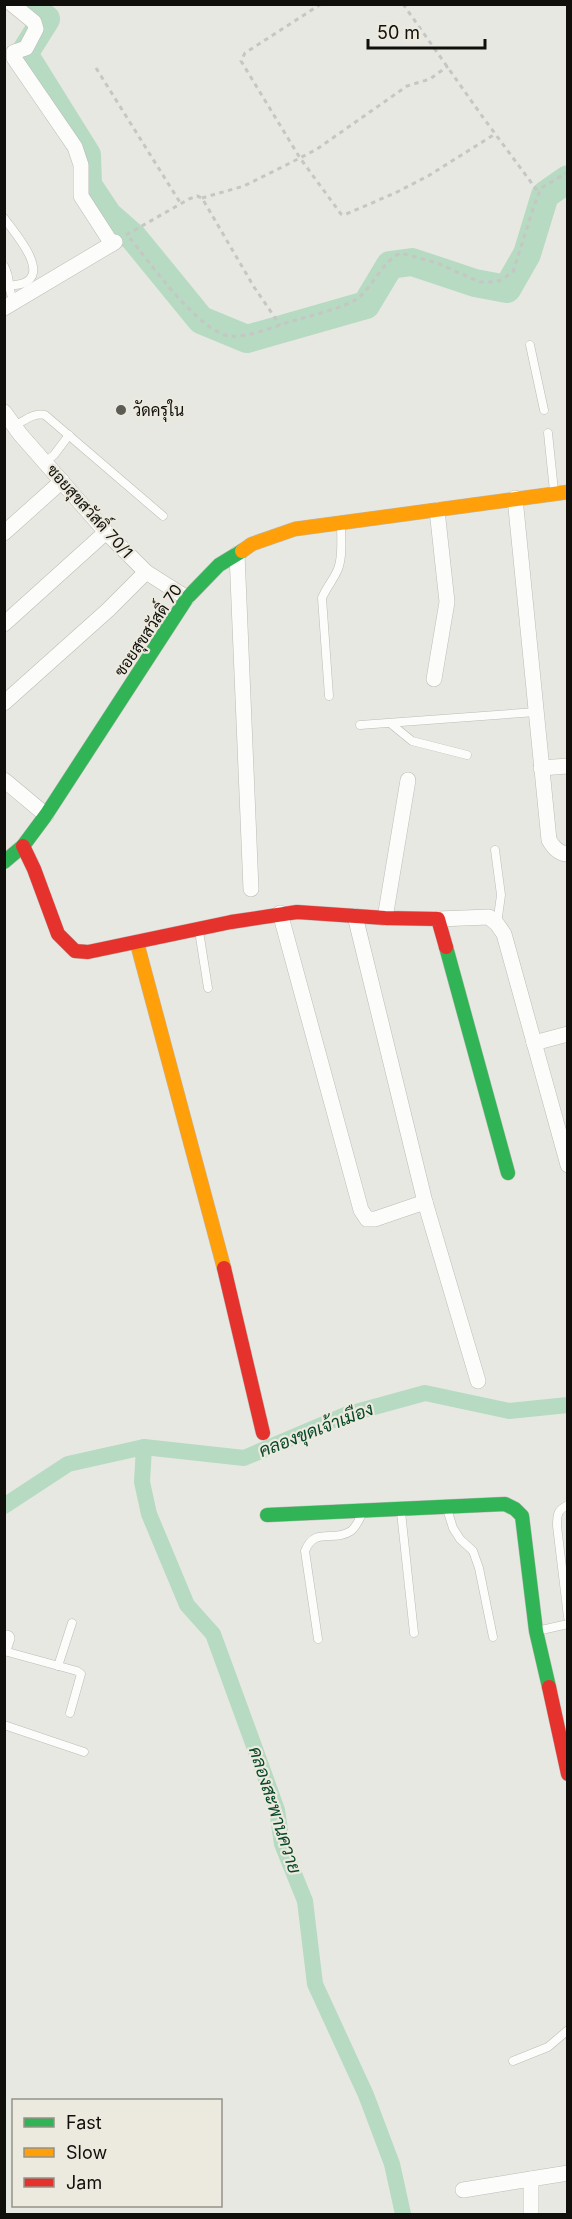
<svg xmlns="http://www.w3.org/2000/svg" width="572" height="2219" viewBox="0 0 572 2219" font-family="Inter,Sarabun,sans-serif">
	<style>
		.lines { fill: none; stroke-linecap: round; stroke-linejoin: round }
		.canal { stroke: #b6dac2; stroke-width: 16 }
		.river { stroke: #b6dac2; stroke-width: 28 }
		.lane-casing { stroke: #bcbbb7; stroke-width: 9 }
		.street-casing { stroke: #bcbbb7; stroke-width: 16 }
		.fast-casing { stroke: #bcbbb7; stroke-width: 15 }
		.slow-casing { stroke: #bcbbb7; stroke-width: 15 }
		.jam-casing { stroke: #bcbbb7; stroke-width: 15 }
		.path { stroke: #c6c6c4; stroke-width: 3; stroke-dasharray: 4.5 4.5; stroke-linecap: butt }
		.lane { stroke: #fcfcfb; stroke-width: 8 }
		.street { stroke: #fcfcfb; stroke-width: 15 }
		.fast { stroke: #30b455; stroke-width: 14 }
		.slow { stroke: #ff9f0a; stroke-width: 14 }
		.jam { stroke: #e5322d; stroke-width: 14 }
		.poi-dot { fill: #5c5b56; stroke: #eceade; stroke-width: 2 }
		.labels { text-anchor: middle; stroke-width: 4.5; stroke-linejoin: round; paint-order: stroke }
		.poi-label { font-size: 16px; fill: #100f0b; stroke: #eceade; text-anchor: start }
		.street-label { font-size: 16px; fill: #100f0b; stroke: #eceade }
		.water-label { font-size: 18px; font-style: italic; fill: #07482b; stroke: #eceade }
	</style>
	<rect width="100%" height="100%" fill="#e8e8e2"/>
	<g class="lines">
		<g class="canal">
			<polyline points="144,1447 142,1482 149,1514 187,1605 213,1634 258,1757 277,1810 282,1844 305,1901 315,1984 366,2095 392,2164 403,2214"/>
			<polyline points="4,1506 68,1464 144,1447 244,1458 345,1415 425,1393 509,1411 568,1405"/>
		</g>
		<polyline class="river" points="26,4 46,19 24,54 87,155 88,185 108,215 134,238 201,320 247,339 366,305 390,265 412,262 475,283 507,289 527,254 545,195 568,179"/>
		<g class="lane-casing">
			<g id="lane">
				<path d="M4,218C14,232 50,272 24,283C19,285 14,285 9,286"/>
				<path d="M4,266C12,280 6,287 14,301"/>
				<polyline points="530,345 544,410"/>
				<path d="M14,426C24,421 34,412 45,415L163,516"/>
				<polyline points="548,433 554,491"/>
				<polyline points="45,462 54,455 69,435"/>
				<path d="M329,696L322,598C326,588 334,579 338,569C343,556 341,539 341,525"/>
				<polyline points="390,723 412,741 467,755"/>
				<polyline points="360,725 536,712"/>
				<polyline points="495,850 501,895 497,924"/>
				<polyline points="199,931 208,988"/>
				<path d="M568,1505C557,1510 557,1515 557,1526L568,1617"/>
				<polyline points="447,1509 453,1528 460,1539 473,1551 479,1568 493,1637"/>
				<polyline points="401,1512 414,1633"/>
				<polyline points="537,1631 568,1624"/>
				<path d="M318,1639L305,1551C315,1526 333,1543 351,1531C356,1527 359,1520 362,1514"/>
				<polyline points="4,1651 77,1671 81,1674 70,1713"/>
				<polyline points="58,1666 72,1623"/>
				<polyline points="4,1725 84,1752"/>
				<polyline points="513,2061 548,2047 568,2030"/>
			</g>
		</g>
		<g class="street-casing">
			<g id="street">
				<polyline points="12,4 34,22 36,29 26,48 14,52 14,58 75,147 81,165 81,196 112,244"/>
				<polyline points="4,308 115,242"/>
				<polyline points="4,412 20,434 106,532 146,572 187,598"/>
				<path d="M515,498L549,840C553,847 559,854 568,854"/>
				<polyline points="4,533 62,481"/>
				<polyline points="237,554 251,889"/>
				<polyline points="4,624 106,532"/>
				<polyline points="434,679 447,602 437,510"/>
				<polyline points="4,703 108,610 146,572"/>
				<polyline points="541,768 568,766"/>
				<polyline points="4,780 46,815"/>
				<polyline points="280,913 361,1210 367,1219 375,1219 425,1202"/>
				<polyline points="355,916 425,1202 478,1381"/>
				<polyline points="385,918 408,780"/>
				<polyline points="438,919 489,917 497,924 504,934 568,1165"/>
				<polyline points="534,1043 568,1034"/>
				<polyline points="4,1647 7,1638"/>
				<polyline points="531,2179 531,2214"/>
				<polyline points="463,2190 568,2173"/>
			</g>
		</g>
		<g class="fast-casing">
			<g id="fast">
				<polyline points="4,862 23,846 46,815 187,598 219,565 242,551"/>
				<polyline points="446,947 508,1173"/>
				<polyline points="267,1515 505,1504 515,1509 522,1516 536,1631 549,1687"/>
			</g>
		</g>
		<g class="slow-casing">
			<g id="slow">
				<polyline points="242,551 252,544 295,529 568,492"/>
				<polyline points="137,943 224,1268"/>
			</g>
		</g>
		<g class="jam-casing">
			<g id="jam">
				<polyline points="23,846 34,869 58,934 75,951 88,952 231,922 297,912 385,918 438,919 446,947"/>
				<polyline points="224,1268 263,1433"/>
				<polyline points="549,1687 568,1774"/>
			</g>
		</g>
		<g class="path">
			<polyline points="321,4 245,53 241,61 300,158 341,214 344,215 395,193 428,176 495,134"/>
			<polyline points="403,4 482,116 539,193"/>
			<polyline points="96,68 181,204"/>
			<polyline points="202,198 244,186 300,158 317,149 407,86 430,79 448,66"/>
			<polyline points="126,235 189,199 197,196 202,198 254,287 280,325"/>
			<path d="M130,238C149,262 200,333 230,336C247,338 276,326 292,321C307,317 346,307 357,299C372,288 384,259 401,253L437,263L480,282H495L501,280L513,272L533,209L541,188L568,172"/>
		</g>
		<use href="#lane" class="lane"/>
		<use href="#street" class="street"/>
		<use href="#fast" class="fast"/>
		<use href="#slow" class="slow"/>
		<use href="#jam" class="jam"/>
	</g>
	<circle class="poi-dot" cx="121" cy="410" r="6"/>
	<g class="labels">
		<g class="poi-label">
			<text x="133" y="416">วัดครุใน</text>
		</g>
		<g class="street-label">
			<text transform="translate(90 511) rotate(48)" y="6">ซอยสุขสวัสดิ์ 70/1</text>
			<text transform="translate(148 630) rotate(-56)" y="6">ซอยสุขสวัสดิ์ 70</text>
		</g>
		<g class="water-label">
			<text transform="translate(316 1430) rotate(-21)" y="6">คลองขุดเจ้าเมือง</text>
			<text transform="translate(275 1810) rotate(72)" y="6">คลองสะพานควาย</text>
		</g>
	</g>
	<rect width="572" height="2219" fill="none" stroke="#100f0b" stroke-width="12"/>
	<rect x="12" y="2099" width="210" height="108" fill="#eceade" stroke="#94928a" stroke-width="1.5"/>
	<rect x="24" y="2118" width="30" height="9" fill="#30b455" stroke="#94928a" stroke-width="1.5"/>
	<text x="66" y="2129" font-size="18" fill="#100f0b">Fast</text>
	<rect x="24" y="2148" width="30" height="9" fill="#ff9f0a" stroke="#94928a" stroke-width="1.5"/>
	<text x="66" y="2159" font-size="18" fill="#100f0b">Slow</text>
	<rect x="24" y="2178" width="30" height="9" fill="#e5322d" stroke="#94928a" stroke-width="1.5"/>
	<text x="66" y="2189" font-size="18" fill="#100f0b">Jam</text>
	<path d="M368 39v9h117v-9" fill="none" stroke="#100f0b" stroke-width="3"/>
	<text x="377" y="39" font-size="18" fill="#100f0b" stroke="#eceade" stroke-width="4.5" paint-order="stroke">50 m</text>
</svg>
